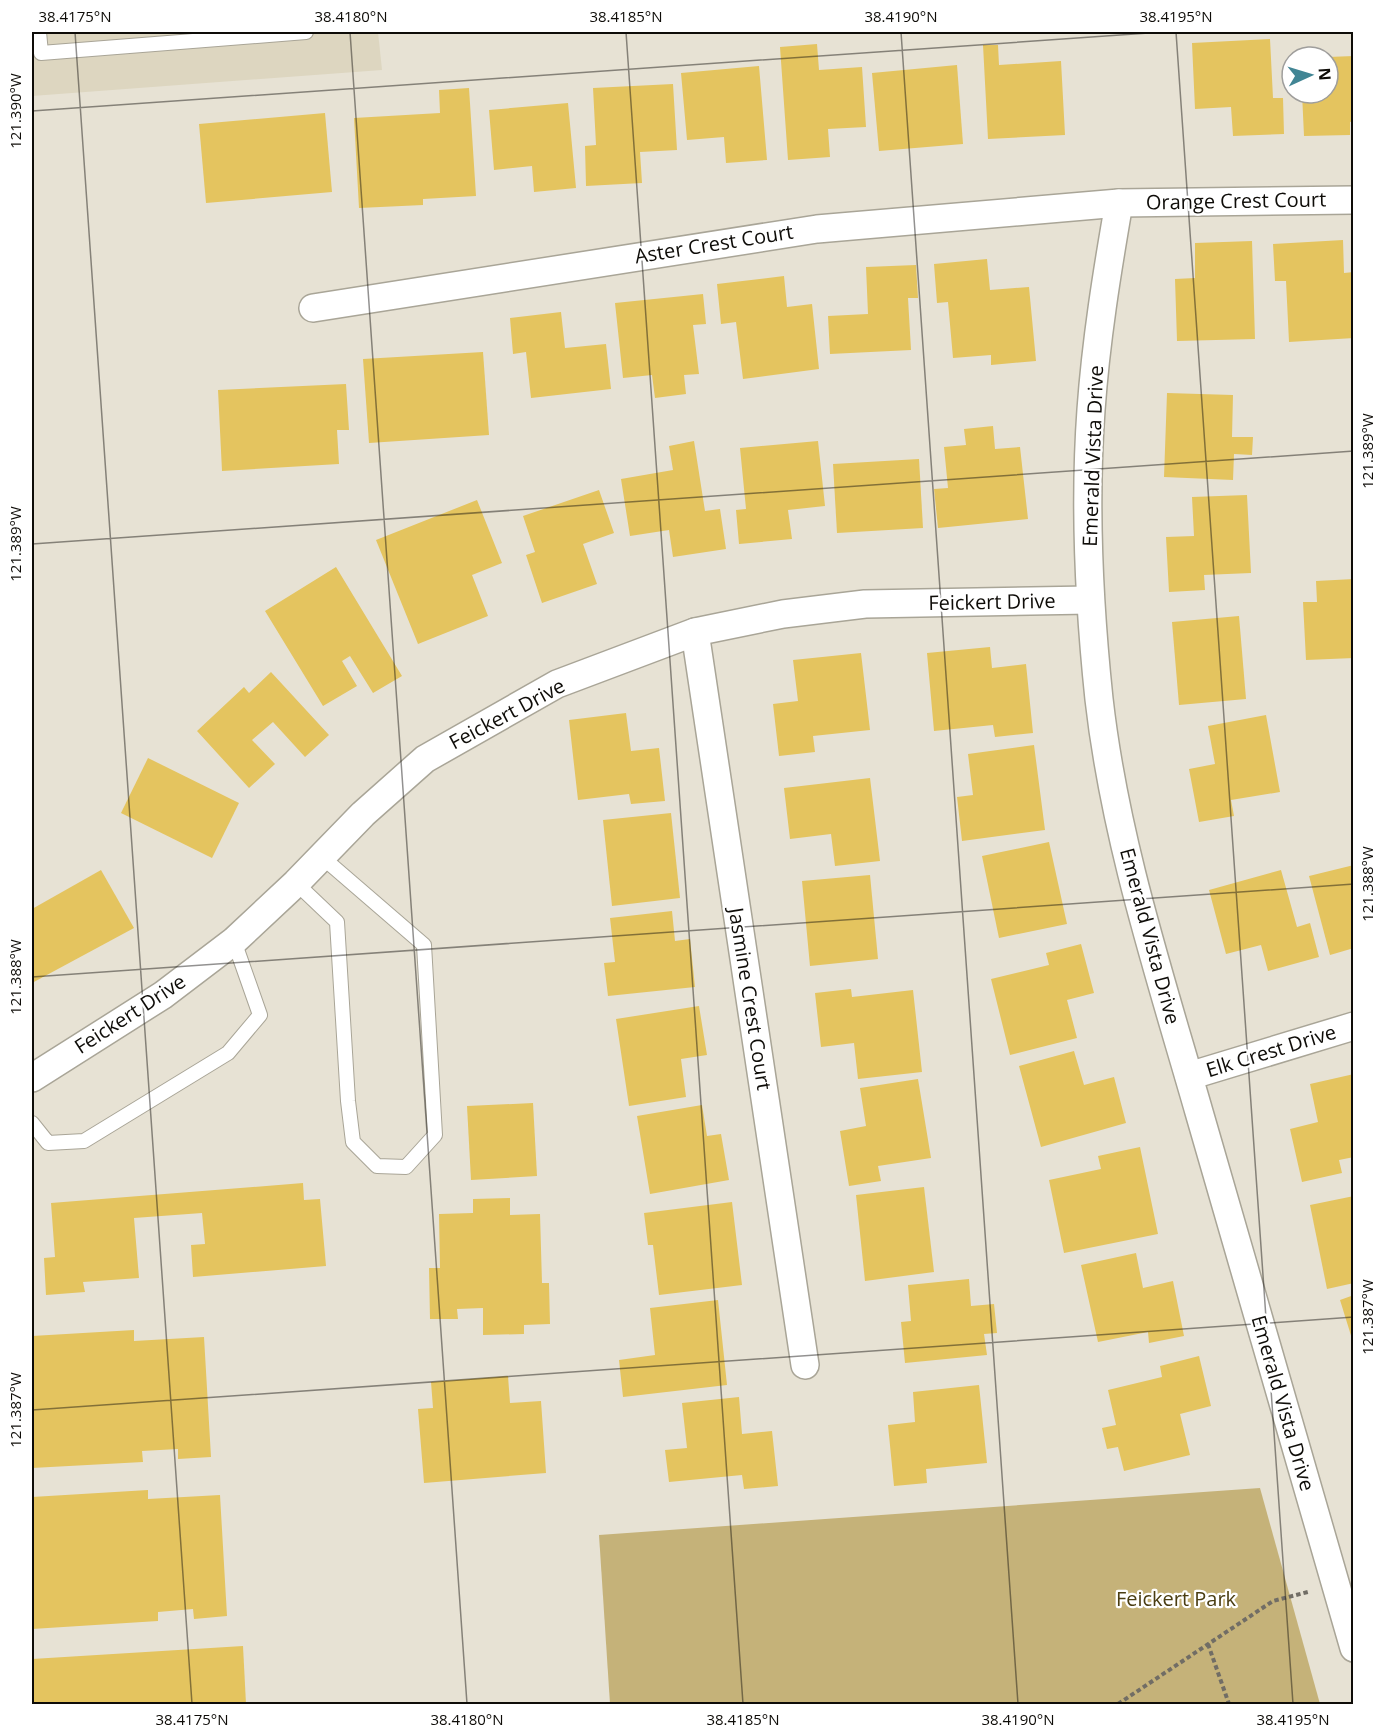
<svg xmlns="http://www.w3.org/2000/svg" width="1385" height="1736" viewBox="0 0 1385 1736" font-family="'Open Sans',sans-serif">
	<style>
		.built { fill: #ddd6c0 }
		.green { fill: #c5b279 }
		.building { fill: #e4c45f }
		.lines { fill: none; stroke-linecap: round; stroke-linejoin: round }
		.lane-casing { stroke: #a9a597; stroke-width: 16 }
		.street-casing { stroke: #a9a597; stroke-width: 30 }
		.path { stroke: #716d65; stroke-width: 4; stroke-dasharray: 4.5 3; stroke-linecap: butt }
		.lane { stroke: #fff; stroke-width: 14 }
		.street { stroke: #fff; stroke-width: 27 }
		.ticks { fill: none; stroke: #0e0c08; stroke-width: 1.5; stroke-opacity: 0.45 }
		.labels { text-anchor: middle; stroke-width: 4.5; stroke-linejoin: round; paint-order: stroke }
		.street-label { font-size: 20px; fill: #0e0c08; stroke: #fff }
		.park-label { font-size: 20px; fill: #4a3d12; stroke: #fff }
		.neatline { fill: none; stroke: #0e0c08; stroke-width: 2 }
		.ticks-label { font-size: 15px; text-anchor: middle; fill: #0e0c08 }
	</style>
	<rect width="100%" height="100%" fill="#e7e2d4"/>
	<polygon class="built" points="32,32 378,32 382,70 32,96"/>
	<polygon class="green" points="1260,1488 1320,1704 610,1704 599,1535"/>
	<g class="building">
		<polygon points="1270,39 1273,98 1283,98 1284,134 1233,136 1231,107 1195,109 1192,43"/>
		<polygon points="817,44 819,70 862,67 866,127 828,129 830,157 788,160 780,47"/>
		<polygon points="983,45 998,45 999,65 1061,61 1065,135 988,139"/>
		<polygon points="1354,56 1354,121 1350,122 1350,135 1304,136 1302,93 1328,93 1328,57"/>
		<polygon points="957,65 963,144 879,151 872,73"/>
		<polygon points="759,66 767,160 726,163 724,137 687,140 681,73"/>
		<polygon points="673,84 677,150 640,152 642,183 586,186 585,146 596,145 593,88"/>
		<polygon points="469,88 476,196 423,199 423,205 359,208 354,118 440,113 439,90"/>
		<polygon points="568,103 576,188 534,192 532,166 494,170 489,110"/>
		<polygon points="325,113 332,192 206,203 199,124"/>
		<polygon points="1343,240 1344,273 1354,272 1354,338 1289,342 1286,281 1275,281 1273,244"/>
		<polygon points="1252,241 1255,339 1177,341 1175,279 1195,278 1195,243"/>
		<polygon points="987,259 990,290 1029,287 1036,361 991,365 991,355 953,358 948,302 937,303 934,264"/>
		<polygon points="916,265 918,298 908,298 911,350 830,354 828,316 868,314 866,267"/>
		<polygon points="784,276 787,307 812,304 819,369 743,379 736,322 721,324 717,284"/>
		<polygon points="703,294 706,324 693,325 699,374 684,375 686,394 655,398 652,375 623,378 615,303"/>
		<polygon points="561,312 565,348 606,344 611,389 531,398 526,352 513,354 510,318"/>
		<polygon points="483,352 489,435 369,443 363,359"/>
		<polygon points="346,384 349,430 337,430 339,464 222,471 218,390"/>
		<polygon points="1167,393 1233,395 1232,437 1253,437 1252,455 1234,454 1233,480 1164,477"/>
		<polygon points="993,426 995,449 1020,447 1028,519 938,528 934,489 948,488 944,447 966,445 964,429"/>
		<polygon points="694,441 705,511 720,509 726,549 673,557 669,530 630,536 621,479 673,470 669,446"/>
		<polygon points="818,441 825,506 788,510 792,539 739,544 736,510 746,509 740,448"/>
		<polygon points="919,459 923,528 837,533 833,464"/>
		<polygon points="599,490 614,533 583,544 597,584 542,603 526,555 535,552 523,516"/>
		<polygon points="1247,495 1251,573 1204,575 1205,590 1169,592 1166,537 1194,536 1192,497"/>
		<polygon points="477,500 502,563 472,575 488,616 418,644 376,540"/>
		<polygon points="336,567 402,676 373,693 350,656 342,661 357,686 323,706 265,611"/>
		<polygon points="1354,579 1354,658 1306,660 1303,602 1317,602 1316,581"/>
		<polygon points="1239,616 1246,699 1179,705 1172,622"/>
		<polygon points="990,647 992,668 1026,664 1033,733 995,737 993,725 934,731 927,653"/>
		<polygon points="861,653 870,730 813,736 815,752 779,756 773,704 798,701 793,660"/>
		<polygon points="271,672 329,735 305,757 273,722 252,740 275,764 249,788 197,731 244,687 249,693"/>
		<polygon points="626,713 631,751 659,748 665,801 631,804 629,794 578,800 569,720"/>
		<polygon points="1266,715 1280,792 1231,800 1234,816 1199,822 1189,769 1215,764 1208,726"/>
		<polygon points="1034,745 1045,830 962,841 957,797 973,795 968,754"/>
		<polygon points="148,758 239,803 212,858 121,813"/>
		<polygon points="870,778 880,861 835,866 831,834 790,839 784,788"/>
		<polygon points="671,813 680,898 612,906 603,820"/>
		<polygon points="1049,842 1067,924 999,938 982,856"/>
		<polygon points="1354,865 1354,948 1330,955 1309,876"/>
		<polygon points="101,870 134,928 32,983 32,909"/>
		<polygon points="1281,870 1297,927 1310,923 1319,957 1268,971 1261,945 1226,954 1209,890"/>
		<polygon points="870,875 878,959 810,966 802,881"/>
		<polygon points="672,911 675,941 690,939 695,987 608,996 604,963 615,962 610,918"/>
		<polygon points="1081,944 1094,993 1067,1000 1077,1038 1010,1055 991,979 1049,965 1046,953"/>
		<polygon points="851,989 852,997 913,990 922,1072 858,1079 854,1043 821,1047 815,993"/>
		<polygon points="699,1006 707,1055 681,1059 686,1097 629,1106 616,1019"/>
		<polygon points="1074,1051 1084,1085 1114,1077 1126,1123 1041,1147 1019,1066"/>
		<polygon points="1354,1074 1354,1157 1339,1160 1342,1173 1302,1182 1290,1129 1318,1122 1310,1084"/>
		<polygon points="918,1079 931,1158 878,1166 881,1181 849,1186 840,1131 866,1126 860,1088"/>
		<polygon points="533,1103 537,1176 471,1180 467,1106"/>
		<polygon points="702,1105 707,1136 721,1134 729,1180 650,1194 637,1116"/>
		<polygon points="1140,1147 1158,1234 1064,1253 1049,1180 1101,1169 1098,1156"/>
		<polygon points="303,1183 304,1200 320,1199 326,1266 193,1277 191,1245 205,1244 202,1213 134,1218 139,1278 83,1282 85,1292 46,1295 44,1258 55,1257 51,1203"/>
		<polygon points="924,1187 934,1272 865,1281 856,1195"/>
		<polygon points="1354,1196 1354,1283 1327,1289 1310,1205"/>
		<polygon points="510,1198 510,1215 540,1214 542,1283 549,1283 550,1324 524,1325 524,1334 483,1335 483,1308 457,1309 458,1319 430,1319 429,1268 440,1268 439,1214 473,1213 473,1199"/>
		<polygon points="732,1202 742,1285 659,1295 653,1245 648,1245 644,1213"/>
		<polygon points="1136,1253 1143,1288 1173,1281 1184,1336 1149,1343 1148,1332 1098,1342 1081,1265"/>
		<polygon points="969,1279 971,1306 994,1304 997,1333 984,1334 987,1355 905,1363 901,1322 911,1321 908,1285"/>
		<polygon points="1354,1295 1354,1342 1353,1342 1340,1300"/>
		<polygon points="718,1300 727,1385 623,1397 619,1360 655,1355 650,1308"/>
		<polygon points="134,1330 134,1341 204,1337 211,1457 178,1459 178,1449 142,1451 143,1462 32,1468 32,1336"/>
		<polygon points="1199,1356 1211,1406 1180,1414 1190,1455 1124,1471 1118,1447 1107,1449 1102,1428 1116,1425 1108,1390 1162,1377 1160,1366"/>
		<polygon points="508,1376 510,1403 541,1401 546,1473 424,1483 418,1409 433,1408 431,1382"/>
		<polygon points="979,1385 987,1463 926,1469 927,1483 894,1486 888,1425 915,1422 913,1392"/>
		<polygon points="739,1397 742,1434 772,1431 778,1486 744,1489 742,1475 669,1482 665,1450 687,1448 682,1403"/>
		<polygon points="148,1490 148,1499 220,1495 227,1616 194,1619 193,1609 158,1612 158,1621 32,1629 32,1497"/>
		<polygon points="243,1646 246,1704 32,1704 32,1659"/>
	</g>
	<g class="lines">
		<g class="lane-casing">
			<g id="lane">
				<polyline points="39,32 41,53 306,32"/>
				<polyline points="296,883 337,922 348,1101 353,1142 377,1166 406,1167 435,1135 424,945 322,857"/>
				<polyline points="32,1123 48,1143 84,1141 228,1053 260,1015 234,941"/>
			</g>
		</g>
		<g class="street-casing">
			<g id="street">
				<path d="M1119,203C1107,272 1096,340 1091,410C1084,506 1089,604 1099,699C1115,840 1160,976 1199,1112C1250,1290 1302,1469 1354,1648"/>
				<polyline points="313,308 817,229 1119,203 1354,200"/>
				<polyline points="695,632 805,1365"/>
				<polyline points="1189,1076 1354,1026"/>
				<polyline points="32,1078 163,995 234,941 296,883 363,814 425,759 557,684 695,632 783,614 865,604 1090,600"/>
			</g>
		</g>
		<g class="path">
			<polyline points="1208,1644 1229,1704"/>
			<polyline points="1118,1704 1273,1601 1308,1592"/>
		</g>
		<use href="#lane" class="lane"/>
		<use href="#street" class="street"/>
	</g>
	<path class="ticks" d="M75,32L192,1704M350,32L467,1704M626,32L743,1704M901,32L1018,1704M1176,32L1293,1704M32,111L1163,32M32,544L1354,451M32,977L1354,884M32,1410L1354,1317"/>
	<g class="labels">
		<g class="street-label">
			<text transform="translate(1236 201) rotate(-1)" y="7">Orange Crest Court</text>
			<text transform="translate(714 244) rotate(-9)" y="7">Aster Crest Court</text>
			<text transform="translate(1093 456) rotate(-88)" y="7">Emerald Vista Drive</text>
			<text transform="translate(992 602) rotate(-1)" y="7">Feickert Drive</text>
			<text transform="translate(507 714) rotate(-28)" y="7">Feickert Drive</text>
			<text transform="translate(1150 936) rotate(75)" y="7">Emerald Vista Drive</text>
			<text transform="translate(750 999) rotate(81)" y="7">Jasmine Crest Court</text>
			<text transform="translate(130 1014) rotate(-33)" y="7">Feickert Drive</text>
			<text transform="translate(1271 1051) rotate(-17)" y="7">Elk Crest Drive</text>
			<text transform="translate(1283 1403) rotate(74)" y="7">Emerald Vista Drive</text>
		</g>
		<g class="park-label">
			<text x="1176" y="1606">Feickert Park</text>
		</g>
	</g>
	<rect width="1385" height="1736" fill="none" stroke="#ffffff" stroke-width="66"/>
	<g transform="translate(1310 75) rotate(86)"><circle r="28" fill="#ffffff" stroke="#9f9e9c" stroke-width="1.5"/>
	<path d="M0-4.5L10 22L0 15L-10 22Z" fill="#418594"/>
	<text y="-9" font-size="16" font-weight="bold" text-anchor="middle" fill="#0e0c08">N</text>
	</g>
	<rect x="33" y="33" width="1319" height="1670" class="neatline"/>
	<g class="ticks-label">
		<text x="75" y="22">38.4175°N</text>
		<text x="351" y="22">38.4180°N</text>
		<text x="626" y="22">38.4185°N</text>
		<text x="901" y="22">38.4190°N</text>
		<text x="1176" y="22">38.4195°N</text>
		<text transform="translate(16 111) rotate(-90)" y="5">121.390°W</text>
		<text transform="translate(1368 451) rotate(-90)" y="5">121.389°W</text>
		<text transform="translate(16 544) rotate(-90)" y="5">121.389°W</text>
		<text transform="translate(1368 884) rotate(-90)" y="5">121.388°W</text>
		<text transform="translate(16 977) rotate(-90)" y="5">121.388°W</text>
		<text transform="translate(1368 1317) rotate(-90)" y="5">121.387°W</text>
		<text transform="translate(16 1410) rotate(-90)" y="5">121.387°W</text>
		<text x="192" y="1725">38.4175°N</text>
		<text x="467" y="1725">38.4180°N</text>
		<text x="743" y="1725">38.4185°N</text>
		<text x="1018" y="1725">38.4190°N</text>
		<text x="1293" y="1725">38.4195°N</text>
	</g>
</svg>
